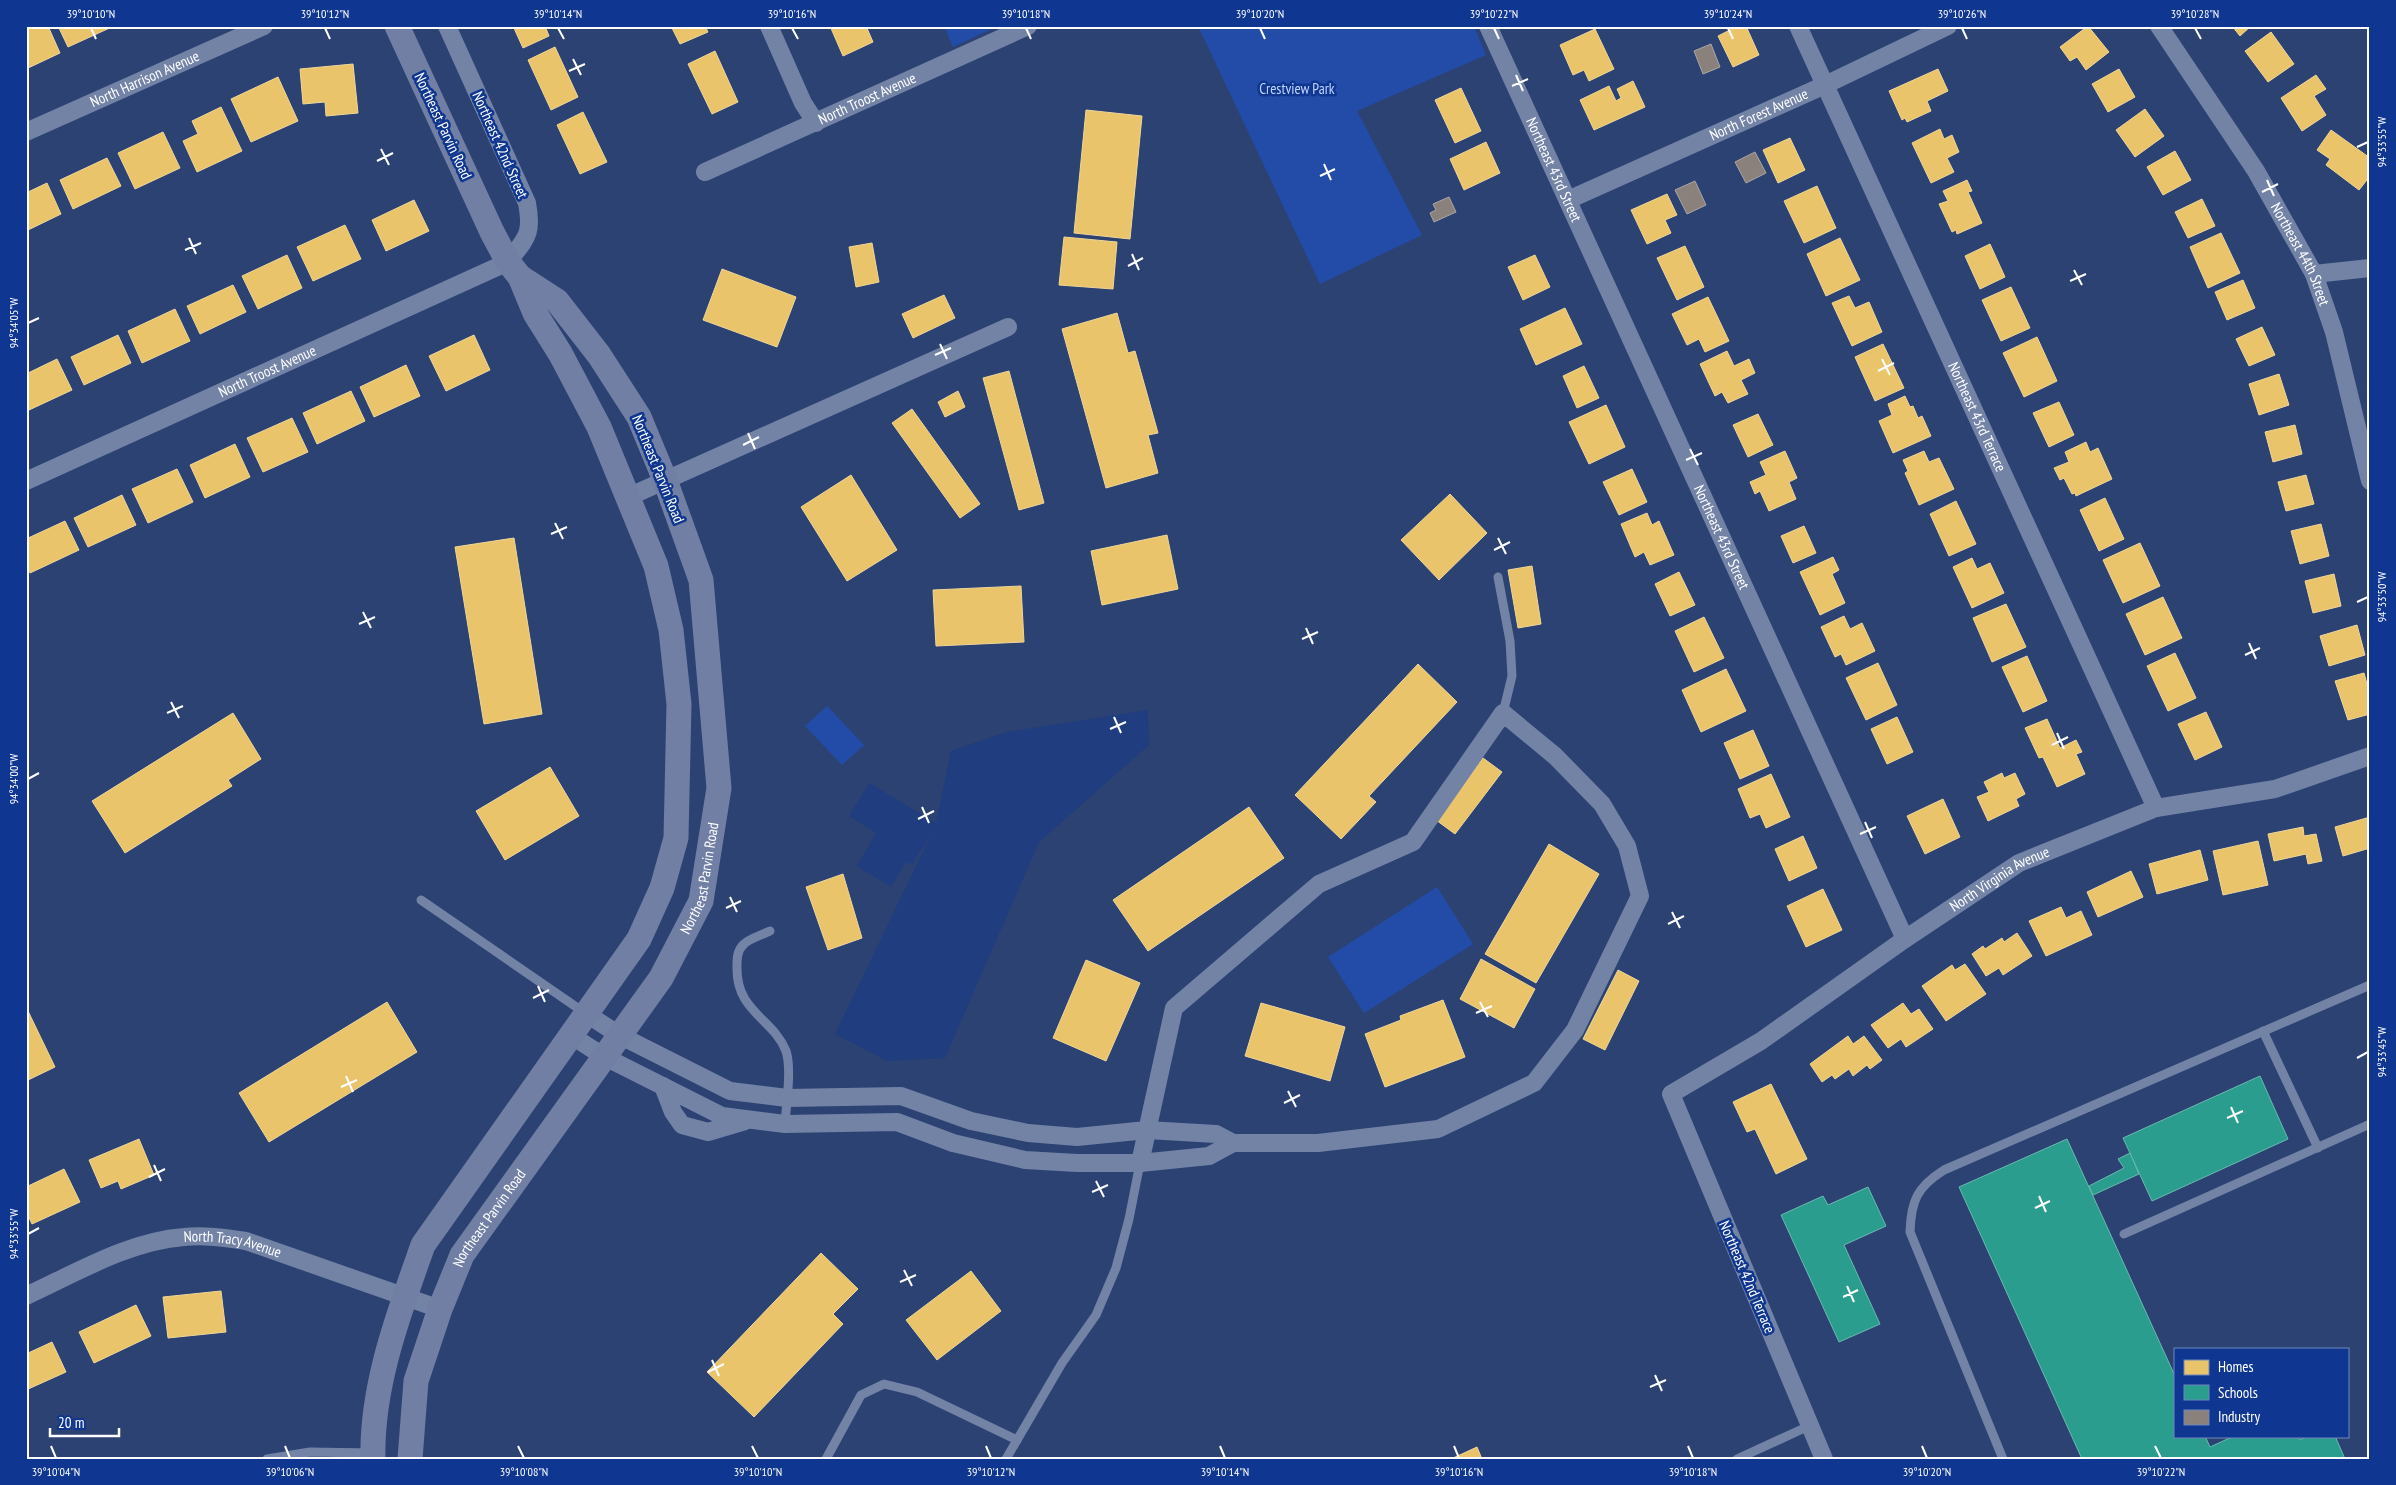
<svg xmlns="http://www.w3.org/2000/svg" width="2396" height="1485" viewBox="0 0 2396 1485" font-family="'PT Sans Narrow',sans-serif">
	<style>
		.green { fill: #224ca8 }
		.water { fill: #203d7f }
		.homes { fill: #e9c46a; stroke: #f0d697 }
		.schools { fill: #2a9d8f; stroke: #6abab1 }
		.industry { fill: #8a817c; stroke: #ada7a3 }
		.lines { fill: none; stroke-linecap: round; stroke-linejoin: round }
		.service { stroke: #7383a6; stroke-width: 9 }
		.minor { stroke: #7383a6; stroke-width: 18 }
		.secondary { stroke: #707fa3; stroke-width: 25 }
		.ticks { fill: none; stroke: #fff; stroke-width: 2 }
		.labels { text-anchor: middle; stroke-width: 5; stroke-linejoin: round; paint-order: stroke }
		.street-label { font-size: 15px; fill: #fff; stroke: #0f3690 }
		.park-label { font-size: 15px; fill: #c1d4fe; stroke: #0f3690 }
		.neatline { fill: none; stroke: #fff; stroke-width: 2 }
		.ticks-label { font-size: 12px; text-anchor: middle; fill: #fff }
	</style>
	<rect width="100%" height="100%" fill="#2c4273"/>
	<g class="green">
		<polygon points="944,26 998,26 953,47"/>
		<polygon points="1198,26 1474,26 1486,55 1357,111 1422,235 1320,284"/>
		<polygon points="827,706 864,745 842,765 805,726"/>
		<polygon points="1437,887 1473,944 1364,1013 1328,957"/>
	</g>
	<polygon class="water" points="1148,710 1149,745 1039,842 945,1058 887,1061 835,1034 933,831 912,865 906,862 891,887 857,866 876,833 849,816 869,783 936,823 951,751 1007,732"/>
	<g class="homes">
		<polygon points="26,26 48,26 60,53 26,69"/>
		<polygon points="58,26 114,26 68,47"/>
		<polygon points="513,26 545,26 549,36 523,48"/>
		<polygon points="671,26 705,26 708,32 680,44"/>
		<polygon points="830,26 866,26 873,42 843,56"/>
		<polygon points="1738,26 1746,26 1759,55 1733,67 1718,36"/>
		<polygon points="2088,26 2109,52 2086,70 2077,57 2070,61 2060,47"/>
		<polygon points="2232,26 2251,26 2240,36"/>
		<polygon points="1595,29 1614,69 1589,81 1584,70 1573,75 1560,45"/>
		<polygon points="2271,32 2294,64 2268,82 2245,51"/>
		<polygon points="555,47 578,97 551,110 528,60"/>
		<polygon points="715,51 738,102 712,114 688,64"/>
		<polygon points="353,64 358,113 326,116 325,102 303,104 300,69"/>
		<polygon points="1938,69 1948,91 1927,101 1931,111 1907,122 1905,118 1902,120 1889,91"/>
		<polygon points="2119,69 2135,97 2108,112 2092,84"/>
		<polygon points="2316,75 2326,89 2314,96 2326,115 2302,131 2281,98"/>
		<polygon points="278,77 298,121 251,142 231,99"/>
		<polygon points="1633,81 1645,107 1594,130 1580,100 1609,86 1616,101 1621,98 1617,89"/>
		<polygon points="1461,88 1481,131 1455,143 1435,100"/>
		<polygon points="221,107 242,151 197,172 183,141 198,134 192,121"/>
		<polygon points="2145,109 2164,136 2135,157 2116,130"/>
		<polygon points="1086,110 1142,116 1130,239 1074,233"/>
		<polygon points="583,112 607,162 580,174 557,125"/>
		<polygon points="1940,129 1944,139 1952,135 1959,152 1947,158 1954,172 1931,183 1912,143"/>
		<polygon points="2331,130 2370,158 2370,176 2359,190 2326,165 2330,159 2317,150"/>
		<polygon points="163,132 180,168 135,189 118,153"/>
		<polygon points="1790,138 1805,170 1778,183 1763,150"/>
		<polygon points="1486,142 1500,173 1464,190 1450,159"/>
		<polygon points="2175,151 2191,180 2163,195 2147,167"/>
		<polygon points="107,158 121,186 73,209 60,180"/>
		<polygon points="1967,180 1972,191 1968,192 1982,223 1957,234 1956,230 1952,232 1939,204 1948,201 1943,191"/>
		<polygon points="47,183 61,214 26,231 26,193"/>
		<polygon points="1817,186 1836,228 1804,243 1784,201"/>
		<polygon points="1667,194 1677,215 1665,220 1671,233 1647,244 1631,210"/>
		<polygon points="2202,199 2215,226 2188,238 2175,212"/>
		<polygon points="414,200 429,231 386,251 372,220"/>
		<polygon points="345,225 361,259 313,281 297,247"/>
		<polygon points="2221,233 2240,273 2208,288 2190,247"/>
		<polygon points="1064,237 1117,242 1113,289 1059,285"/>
		<polygon points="1840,238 1860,280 1826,296 1807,254"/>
		<polygon points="872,243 879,282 856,287 849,247"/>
		<polygon points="1990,244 2005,277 1980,289 1965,256"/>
		<polygon points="1685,246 1704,287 1677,300 1657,258"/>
		<polygon points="287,255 302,288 258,309 242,276"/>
		<polygon points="1535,255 1550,287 1523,300 1508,267"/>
		<polygon points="722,269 796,297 777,347 703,320"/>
		<polygon points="2243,280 2255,308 2227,320 2215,292"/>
		<polygon points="233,285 246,312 200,334 187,306"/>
		<polygon points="2011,287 2030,328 2001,341 1982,300"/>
		<polygon points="944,295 955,318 913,338 902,314"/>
		<polygon points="1849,296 1855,308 1869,302 1882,332 1852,346 1832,303"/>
		<polygon points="1708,297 1729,341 1705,352 1699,339 1687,345 1672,314"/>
		<polygon points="1565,308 1582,344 1536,365 1520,329"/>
		<polygon points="175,309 190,341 142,363 128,331"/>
		<polygon points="1117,313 1128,353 1135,351 1158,433 1148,435 1158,473 1106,488 1062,329"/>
		<polygon points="2262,327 2275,355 2249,366 2236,339"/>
		<polygon points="118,335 131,363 84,385 71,357"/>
		<polygon points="474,335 490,370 446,391 429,356"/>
		<polygon points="2037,337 2057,381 2024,397 2003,353"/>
		<polygon points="1883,344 1904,388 1875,401 1855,357"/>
		<polygon points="1727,351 1734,366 1749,359 1755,373 1741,380 1748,394 1728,403 1722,392 1715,396 1700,364"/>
		<polygon points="57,359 72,390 29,410 26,405 26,374"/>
		<polygon points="406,365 420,396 374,417 360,387"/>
		<polygon points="1584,366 1599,398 1577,408 1563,376"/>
		<polygon points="1009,371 1044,503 1019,510 983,378"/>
		<polygon points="2279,374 2289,405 2259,415 2249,384"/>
		<polygon points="351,391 365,421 317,444 303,413"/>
		<polygon points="958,391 965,407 945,417 938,402"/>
		<polygon points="1905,396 1910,407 1913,406 1918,418 1922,416 1931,436 1893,453 1879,421 1892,415 1888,404"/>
		<polygon points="2059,402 2074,435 2049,447 2033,413"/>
		<polygon points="1606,405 1625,447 1589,464 1569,422"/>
		<polygon points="912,409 980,504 960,518 892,423"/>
		<polygon points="1758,414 1773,445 1748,457 1733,425"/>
		<polygon points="292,418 308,452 263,472 247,438"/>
		<polygon points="2295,425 2302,454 2273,462 2265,432"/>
		<polygon points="2086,442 2090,452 2098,448 2112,479 2076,496 2075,493 2072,494 2064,478 2060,480 2054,468 2069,462 2065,452"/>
		<polygon points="235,444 250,477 205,498 190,465"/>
		<polygon points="1785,451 1797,478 1789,482 1796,499 1769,511 1760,491 1755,494 1750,482 1766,475 1760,462"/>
		<polygon points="1924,451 1929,462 1939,458 1954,489 1919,505 1905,473 1908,471 1903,460"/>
		<polygon points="177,469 193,502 148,523 132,489"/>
		<polygon points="1632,469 1647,502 1619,515 1603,482"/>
		<polygon points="851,475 897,550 847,581 801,507"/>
		<polygon points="2306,475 2314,504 2286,511 2278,482"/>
		<polygon points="1450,494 1487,533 1439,580 1401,540"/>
		<polygon points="122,495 136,525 88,547 74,518"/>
		<polygon points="2105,498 2124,539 2099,551 2080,510"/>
		<polygon points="1956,501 1976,544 1949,556 1930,514"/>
		<polygon points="1647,513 1652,525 1659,521 1674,555 1650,565 1644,552 1635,557 1621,524"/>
		<polygon points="65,521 79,550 30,573 26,565 26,539"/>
		<polygon points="2321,524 2329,556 2300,564 2291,531"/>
		<polygon points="1804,526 1816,553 1793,563 1781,536"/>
		<polygon points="1167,535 1178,589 1102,605 1091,551"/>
		<polygon points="514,538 542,714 484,724 455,547"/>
		<polygon points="2140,543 2160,586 2123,603 2103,560"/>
		<polygon points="1833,557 1839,570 1832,574 1845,603 1820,615 1800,572"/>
		<polygon points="1972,558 1977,569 1990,563 2004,593 1972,608 1953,567"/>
		<polygon points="1532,566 1541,624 1518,628 1508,570"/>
		<polygon points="1679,572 1695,605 1670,616 1655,584"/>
		<polygon points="2334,574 2341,606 2313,613 2305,581"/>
		<polygon points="1021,586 1024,642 936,646 933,590"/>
		<polygon points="2163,597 2182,638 2145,655 2126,614"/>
		<polygon points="2006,604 2026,647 1992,662 1973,618"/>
		<polygon points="1844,616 1850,629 1862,623 1875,651 1846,665 1841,654 1835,657 1821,627"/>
		<polygon points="1704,617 1724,658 1694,672 1675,631"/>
		<polygon points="2357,625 2365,655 2329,666 2320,636"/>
		<polygon points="2175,653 2196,698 2168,711 2147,666"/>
		<polygon points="2027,656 2047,701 2023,712 2002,667"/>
		<polygon points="1878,663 1897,705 1866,720 1846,678"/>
		<polygon points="1418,664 1457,702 1369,796 1376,802 1341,839 1295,795"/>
		<polygon points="1726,669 1746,711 1701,732 1682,690"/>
		<polygon points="2364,673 2370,695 2370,714 2348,720 2335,681"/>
		<polygon points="2206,712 2222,747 2195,760 2178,724"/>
		<polygon points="233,713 261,759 228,780 232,786 125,853 92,801"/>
		<polygon points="1897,717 1913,752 1887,764 1871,729"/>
		<polygon points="2047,719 2060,748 2076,740 2082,752 2076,754 2085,774 2057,787 2043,757 2039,758 2025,728"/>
		<polygon points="1753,730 1769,766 1740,779 1724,743"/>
		<polygon points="1483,758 1502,772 1455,834 1436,820"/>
		<polygon points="550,767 579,816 505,860 476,811"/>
		<polygon points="2002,773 2004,778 2015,773 2025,794 2016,799 2019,806 1988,821 1977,797 1989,792 1984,782"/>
		<polygon points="1771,774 1790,817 1766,828 1760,814 1750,818 1738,789"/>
		<polygon points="1943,799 1960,837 1925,854 1907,816"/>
		<polygon points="1249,807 1284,858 1148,951 1113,900"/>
		<polygon points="2370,817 2370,848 2343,856 2335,827"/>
		<polygon points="2303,827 2304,836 2316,834 2322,861 2308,864 2306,854 2274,861 2268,834"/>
		<polygon points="1803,836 1817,868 1789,881 1775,849"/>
		<polygon points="2258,841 2268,885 2223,895 2213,851"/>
		<polygon points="1549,844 1599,874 1536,983 1485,954"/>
		<polygon points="2200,850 2208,880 2157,894 2149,864"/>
		<polygon points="2131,871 2143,897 2098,917 2087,892"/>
		<polygon points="843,874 862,938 828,950 806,887"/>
		<polygon points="1823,889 1842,930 1806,947 1787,906"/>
		<polygon points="2061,907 2066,918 2081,911 2092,935 2046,956 2029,921"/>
		<polygon points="2017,933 2032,956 2003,975 1999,968 1986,976 1972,954 1983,946 1985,949 2002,938 2004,942"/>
		<polygon points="1481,959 1535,989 1514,1028 1460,999"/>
		<polygon points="1086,960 1140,983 1106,1061 1053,1038"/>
		<polygon points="1965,964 1986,994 1946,1021 1922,986 1952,965 1955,970"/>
		<polygon points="1618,970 1639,981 1605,1050 1583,1039"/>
		<polygon points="1443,1000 1465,1057 1385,1087 1365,1034 1401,1020 1400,1016"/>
		<polygon points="387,1002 417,1052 269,1142 239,1093"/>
		<polygon points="1261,1003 1345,1027 1330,1081 1245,1056"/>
		<polygon points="1903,1003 1911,1014 1919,1009 1933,1029 1906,1047 1901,1039 1888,1048 1871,1025"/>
		<polygon points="28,1011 55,1067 26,1081 26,1012"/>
		<polygon points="1848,1036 1853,1044 1864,1036 1882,1060 1870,1069 1867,1065 1853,1076 1849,1069 1835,1079 1832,1075 1822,1082 1810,1064"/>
		<polygon points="1771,1084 1807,1159 1776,1174 1755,1129 1747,1132 1733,1102"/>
		<polygon points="139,1139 154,1175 121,1189 118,1181 101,1188 89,1160"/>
		<polygon points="64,1169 80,1202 32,1224 26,1211 26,1187"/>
		<polygon points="821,1253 858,1289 833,1314 843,1324 754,1417 707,1372"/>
		<polygon points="971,1271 1001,1311 937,1360 906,1320"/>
		<polygon points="221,1291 226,1332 168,1338 163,1297"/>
		<polygon points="136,1305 151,1336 94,1363 79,1332"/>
		<polygon points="52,1342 66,1372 26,1390 26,1354"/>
		<polygon points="1477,1447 1482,1459 1451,1459"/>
	</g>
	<g class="schools">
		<polygon points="2260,1076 2288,1139 2152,1201 2123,1138"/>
		<polygon points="2067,1139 2175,1376 2175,1436 2205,1436 2210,1447 2234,1436 2299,1436 2300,1440 2307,1436 2325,1436 2326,1438 2335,1436 2345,1459 2082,1459 1959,1187"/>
		<polygon points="2130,1153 2139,1174 2093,1195 2089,1186 2124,1168 2118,1159"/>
		<polygon points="1868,1187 1886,1226 1844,1245 1880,1324 1839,1342 1781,1215 1823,1196 1828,1205"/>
	</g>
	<g class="industry">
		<polygon points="1711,44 1720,67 1703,74 1694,51"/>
		<polygon points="1755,152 1766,173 1746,183 1735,162"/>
		<polygon points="1695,181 1706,205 1687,214 1675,190"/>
		<polygon points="1449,197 1456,212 1434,222 1430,213 1436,210 1433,204"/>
	</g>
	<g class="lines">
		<g class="service">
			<polyline points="1498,577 1510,641 1512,676 1503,713"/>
			<polyline points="421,900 585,1013"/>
			<path d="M770,931C762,935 748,939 743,945C737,951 737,959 737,967C736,1012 773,1018 786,1051C792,1069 786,1105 785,1124"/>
			<polyline points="2263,1031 2318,1148"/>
			<polyline points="2124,1234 2370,1124"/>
			<polyline points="267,1459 310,1452 373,1453"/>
			<polyline points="826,1459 861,1395 884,1384 917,1392 1017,1440"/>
			<polyline points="1006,1459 1062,1363 1096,1315 1116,1268 1129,1219 1140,1163"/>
			<polyline points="1737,1459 1809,1426"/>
			<path d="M2003,1459L1910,1232C1911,1201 1917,1187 1944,1170L2370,985"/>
		</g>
		<g class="minor">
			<polyline points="769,26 803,103 816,123"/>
			<path id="s1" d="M1488,26L1905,939"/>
			<path id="s2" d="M1798,26L2156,808"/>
			<path id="s3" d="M2159,26L2256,171L2314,274L2334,332L2370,481"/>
			<path id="s4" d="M26,132L264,26"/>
			<path id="s5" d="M705,172L1028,26"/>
			<path id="s6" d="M1568,200L1825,85L1948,26"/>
			<polyline points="2314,274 2370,268"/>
			<path id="s7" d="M26,481L508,262C526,238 533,235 527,203L447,26"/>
			<polyline points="628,497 1008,327"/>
			<polyline points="587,1014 619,1035 730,1091 787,1098 901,1096 971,1121 1028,1133 1077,1137 1147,1130 1216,1134 1233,1143 1318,1143 1438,1129 1534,1083 1575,1030 1640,896 1627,846 1602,804 1555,756 1503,713 1413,842 1319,884 1174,1008 1140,1163"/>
			<polyline points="572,1036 603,1056 722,1116 785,1124 897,1122 953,1143 1025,1160 1077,1163 1140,1163 1209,1156 1233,1143"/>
			<polyline points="663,1086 673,1112 682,1125 708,1132 745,1121"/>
			<path id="s8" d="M26,1296C76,1273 129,1241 184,1237C205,1235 225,1238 246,1241L440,1309"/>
			<path id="s9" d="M1824,1459L1671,1094L1761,1041L1905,939L2019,863L2156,808L2275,789L2370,756"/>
		</g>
		<g class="secondary">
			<path d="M373,1459C371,1386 399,1313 423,1245L639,939L662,888L676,838L679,704L671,630L656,566L599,427L560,353L535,313L520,277L508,262L492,232L397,26"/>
			<path id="s10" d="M410,1459L416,1381L440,1309L462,1255L661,978L701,901L719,788L701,580L665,480L639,417L599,355L557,301L520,277"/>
		</g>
	</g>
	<path class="ticks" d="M91,28L96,39M325,28L330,39M558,28L564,39M792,28L798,39M1026,28L1031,39M1260,28L1265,39M1494,28L1499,39M1728,28L1733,39M1962,28L1967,39M2195,28L2201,39M573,59L581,75M569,71L585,64M1516,75L1523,91M1512,86L1528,79M2357,147L2368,142M381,149L389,165M377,161L393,153M1324,164L1331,180M1320,176L1335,169M2267,180L2274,196M2262,192L2278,184M189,238L196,254M185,250L201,243M1132,254L1139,270M1128,266L1143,258M2074,270L2082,285M2070,281L2086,274M28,323L39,318M940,344L947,359M935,355L951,348M1882,359L1890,375M1878,371L1894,363M748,433L755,449M743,445L759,437M1690,449L1698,465M1686,460L1702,453M555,523L563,539M551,534L567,527M1498,538L1506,554M1494,550L1510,542M2357,602L2368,597M363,612L371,628M359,624L375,617M1306,628L1313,644M1302,639L1318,632M2249,643L2256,659M2245,655L2260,648M171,702L179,718M167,713L183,706M1114,717L1121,733M1110,729L1126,722M2057,733L2064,749M2052,745L2068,737M28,779L39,773M922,807L929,823M918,819L934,811M1865,822L1872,838M1860,834L1876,827M730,897L737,912M726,908L741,901M1672,912L1680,928M1668,924L1684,916M538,986L545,1002M533,998L549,990M1480,1002L1488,1017M1476,1013L1492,1006M2357,1058L2368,1052M346,1076L353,1092M341,1087L357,1080M1288,1091L1296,1107M1284,1103L1300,1095M2231,1107L2238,1123M2227,1118L2243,1111M154,1165L161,1181M149,1177L165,1169M1096,1181L1104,1197M1092,1192L1108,1185M2039,1196L2046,1212M2035,1208L2050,1201M28,1234L39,1228M904,1270L912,1286M900,1282L916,1275M1847,1286L1854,1302M1843,1297L1858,1290M712,1360L719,1376M708,1372L724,1364M1655,1375L1662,1391M1650,1387L1666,1380M51,1446L56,1458M285,1446L290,1458M518,1446L524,1458M752,1446L758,1458M986,1446L991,1458M1220,1446L1225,1458M1454,1446L1459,1458M1688,1446L1693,1458M1922,1446L1927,1458M2155,1446L2161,1458"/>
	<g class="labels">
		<g class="street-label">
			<text dy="5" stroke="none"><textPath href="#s4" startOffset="130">North Harrison Avenue</textPath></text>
			<text dy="5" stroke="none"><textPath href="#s5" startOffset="178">North Troost Avenue</textPath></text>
			<text dy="5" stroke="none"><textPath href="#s6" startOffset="209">North Forest Avenue</textPath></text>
			<text transform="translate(443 126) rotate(65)" y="5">Northeast Parvin Road</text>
			<text transform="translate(500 145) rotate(66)" y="5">Northeast 42nd Street</text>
			<text dy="5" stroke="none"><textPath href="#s1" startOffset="158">Northeast 43rd Street</textPath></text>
			<text dy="5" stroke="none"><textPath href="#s3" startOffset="269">Northeast 44th Street</textPath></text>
			<text dy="5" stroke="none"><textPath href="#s7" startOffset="265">North Troost Avenue</textPath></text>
			<text dy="5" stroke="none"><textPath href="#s2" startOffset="430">Northeast 43rd Terrace</textPath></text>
			<text transform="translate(658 469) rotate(68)" y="5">Northeast Parvin Road</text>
			<text dy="5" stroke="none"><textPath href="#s1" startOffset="562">Northeast 43rd Street</textPath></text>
			<text dy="5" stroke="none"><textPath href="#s10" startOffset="662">Northeast Parvin Road</textPath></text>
			<text dy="5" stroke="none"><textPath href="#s9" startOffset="789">North Virginia Avenue</textPath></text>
			<text dy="5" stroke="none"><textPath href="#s10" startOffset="258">Northeast Parvin Road</textPath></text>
			<text dy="5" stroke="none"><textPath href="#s8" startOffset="219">North Tracy Avenue</textPath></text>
			<text transform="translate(1747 1277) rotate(67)" y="5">Northeast 42nd Terrace</text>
		</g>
		<g class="park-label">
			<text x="1297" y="94">Crestview Park</text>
		</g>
	</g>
	<rect width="2396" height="1485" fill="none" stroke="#0f3690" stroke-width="55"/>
	<rect x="2174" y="1348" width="175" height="90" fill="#0f3690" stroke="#6f86bc"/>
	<rect x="2184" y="1360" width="25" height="15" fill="#e9c46a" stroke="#6f86bc"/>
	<text x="2218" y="1372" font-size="15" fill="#ffffff">Homes</text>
	<rect x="2184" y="1385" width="25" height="15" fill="#2a9d8f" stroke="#6f86bc"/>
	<text x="2218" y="1398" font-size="15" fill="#ffffff">Schools</text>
	<rect x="2184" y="1410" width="25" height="15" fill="#8a817c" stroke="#6f86bc"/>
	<text x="2218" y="1422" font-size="15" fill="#ffffff">Industry</text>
	<path d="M50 1428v8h69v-8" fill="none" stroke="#ffffff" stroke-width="2.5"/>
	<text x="58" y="1428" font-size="15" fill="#ffffff" stroke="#0f3690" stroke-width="4" paint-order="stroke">20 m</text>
	<rect x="28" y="28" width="2340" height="1430" class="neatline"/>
	<g class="ticks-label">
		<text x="91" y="18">39°10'10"N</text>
		<text x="325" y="18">39°10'12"N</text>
		<text x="558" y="18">39°10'14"N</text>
		<text x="792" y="18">39°10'16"N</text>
		<text x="1026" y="18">39°10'18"N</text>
		<text x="1260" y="18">39°10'20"N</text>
		<text x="1494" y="18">39°10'22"N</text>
		<text x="1728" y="18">39°10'24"N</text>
		<text x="1962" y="18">39°10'26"N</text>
		<text x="2195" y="18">39°10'28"N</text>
		<text transform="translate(2382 142) rotate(-90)" y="4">94°33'55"W</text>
		<text transform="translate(14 323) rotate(-90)" y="4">94°34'05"W</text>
		<text transform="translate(2382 597) rotate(-90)" y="4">94°33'50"W</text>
		<text transform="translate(14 779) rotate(-90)" y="4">94°34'00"W</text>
		<text transform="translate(2382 1052) rotate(-90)" y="4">94°33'45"W</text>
		<text transform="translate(14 1234) rotate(-90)" y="4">94°33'55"W</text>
		<text x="56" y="1476">39°10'04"N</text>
		<text x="290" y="1476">39°10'06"N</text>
		<text x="524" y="1476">39°10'08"N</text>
		<text x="758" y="1476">39°10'10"N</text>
		<text x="991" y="1476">39°10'12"N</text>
		<text x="1225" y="1476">39°10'14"N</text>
		<text x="1459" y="1476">39°10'16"N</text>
		<text x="1693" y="1476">39°10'18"N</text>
		<text x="1927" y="1476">39°10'20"N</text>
		<text x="2161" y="1476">39°10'22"N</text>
	</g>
</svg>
